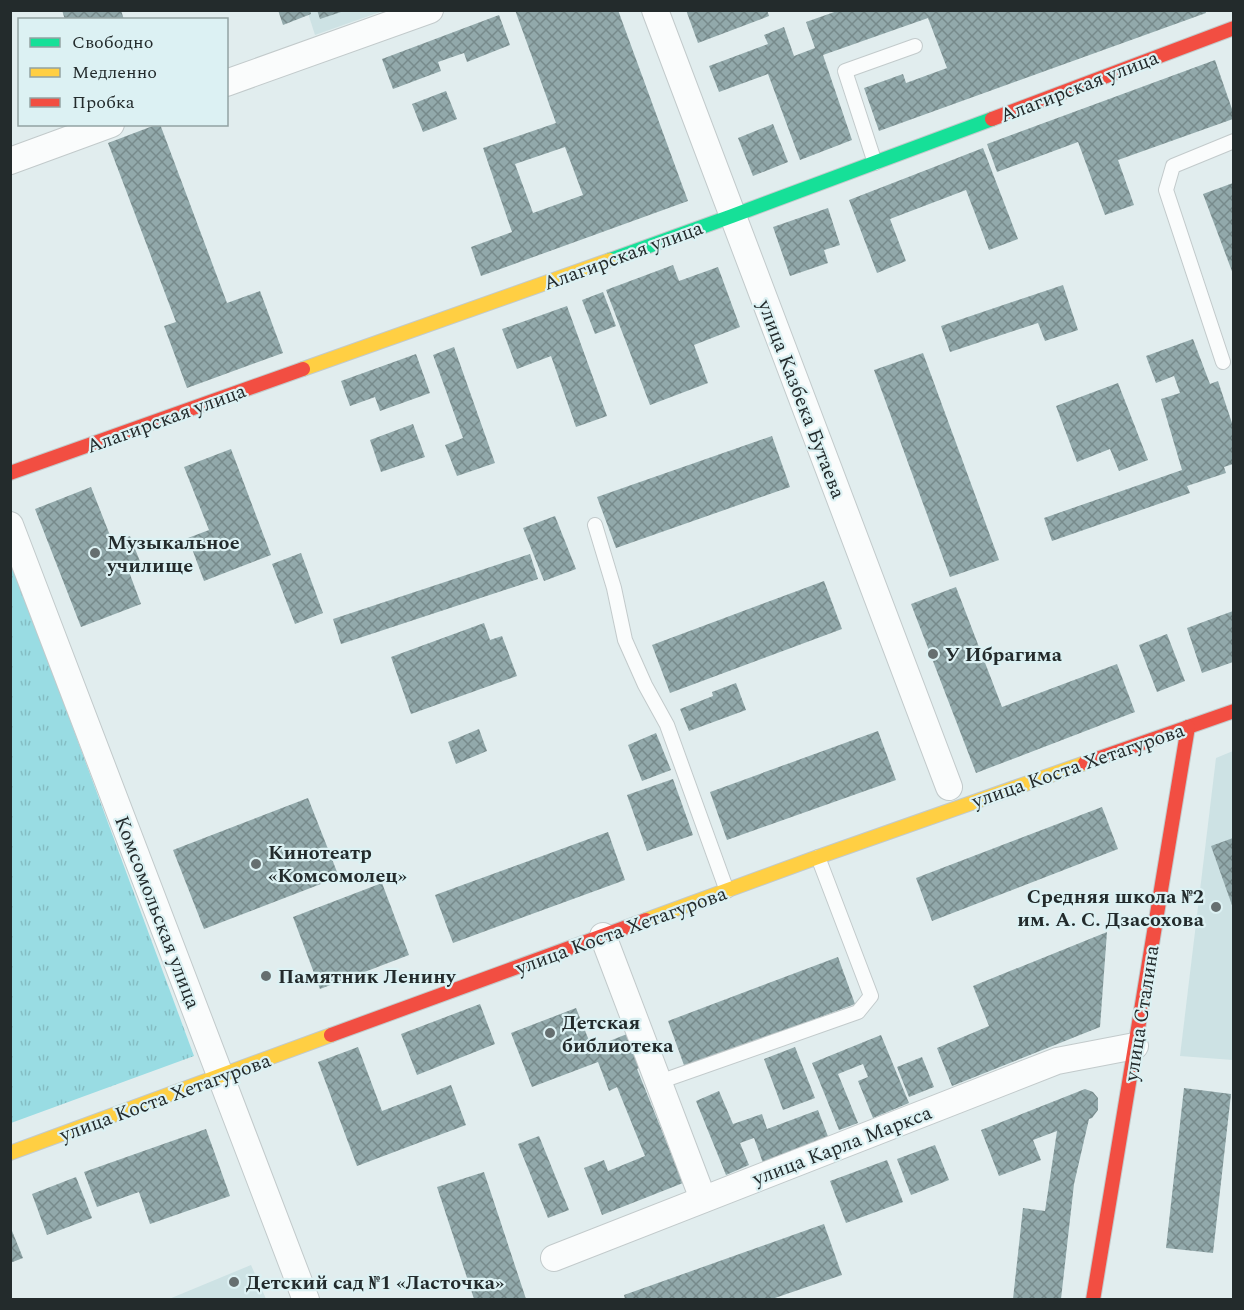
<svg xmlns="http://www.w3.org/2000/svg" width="1244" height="1310" viewBox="0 0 1244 1310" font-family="Spectral,serif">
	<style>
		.built { fill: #cde2e4 }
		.park { fill: url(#park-tufts) }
		.building { fill: url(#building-cross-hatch); fill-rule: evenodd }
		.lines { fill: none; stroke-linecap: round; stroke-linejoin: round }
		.lane-casing { stroke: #c2cacb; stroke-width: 16 }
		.street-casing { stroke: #c2cacb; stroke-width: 28 }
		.fast-casing { stroke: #c2cacb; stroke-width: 16 }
		.slow-casing { stroke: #c2cacb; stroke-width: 16 }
		.jam-casing { stroke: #c2cacb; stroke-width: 16 }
		.lane { stroke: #fafcfc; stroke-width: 14 }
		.street { stroke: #fafcfc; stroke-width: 26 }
		.fast { stroke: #16e098; stroke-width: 14 }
		.slow { stroke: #ffcf43; stroke-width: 14 }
		.jam { stroke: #f24e42; stroke-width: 14 }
		.poi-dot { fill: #666f70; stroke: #dcf1f3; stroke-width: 2 }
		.labels { text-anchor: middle; stroke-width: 4.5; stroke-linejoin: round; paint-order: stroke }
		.street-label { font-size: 20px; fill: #232b2c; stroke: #dcf1f3 }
		.poi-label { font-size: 20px; font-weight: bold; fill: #232b2c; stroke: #dcf1f3; text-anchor: start }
	</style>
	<defs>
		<pattern id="park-tufts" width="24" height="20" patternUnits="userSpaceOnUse" patternTransform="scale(1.5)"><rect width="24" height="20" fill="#99dce3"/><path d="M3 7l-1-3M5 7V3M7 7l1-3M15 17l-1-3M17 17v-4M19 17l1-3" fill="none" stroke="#84bdc3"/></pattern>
		<pattern id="building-cross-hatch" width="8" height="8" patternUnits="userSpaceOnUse" patternTransform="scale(1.5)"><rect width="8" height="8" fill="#92a9ab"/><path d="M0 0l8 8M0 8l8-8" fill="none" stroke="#778a8b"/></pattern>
	</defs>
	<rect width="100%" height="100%" fill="#e1edee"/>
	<g class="built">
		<polygon points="307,10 383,11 315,35"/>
		<polygon points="1233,751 1233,1060 1180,1056 1216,758"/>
		<polygon points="251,1265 266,1299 169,1299"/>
	</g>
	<polygon class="park" points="10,557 194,1056 11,1123 10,1123"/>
	<g class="building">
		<polygon points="62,10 121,10 124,20 65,20"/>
		<polygon points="278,10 310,10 311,14 283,25"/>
		<polygon points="317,10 344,10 344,11 320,19"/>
		<path d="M515,10H618L688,201L481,276L471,247L512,232L483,148L556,123ZM565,147L583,195L533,213L515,164Z"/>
		<polygon points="686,10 767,10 769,16 698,43"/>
		<polygon points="840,10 1205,10 1206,13 879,131 864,88 903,74 906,83 947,68 928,18 823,55 852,140 800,160 768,74 719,92 709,66 768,44 764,35 784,27 794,56 815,48 806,22"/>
		<polygon points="499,15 510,45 467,62 464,53 438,62 441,71 393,89 382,59"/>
		<polygon points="1215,60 1233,112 1233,119 1118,160 1134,205 1105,215 1078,142 997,172 987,144"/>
		<polygon points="446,91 457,119 423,132 412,104"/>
		<polygon points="158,124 160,124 227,303 260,291 283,353 187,388 164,326 176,322 108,143"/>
		<polygon points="773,124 788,162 753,176 738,138"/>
		<polygon points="983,148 1018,239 989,250 966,190 890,219 906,261 877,273 849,200"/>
		<polygon points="1233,183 1233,274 1203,194"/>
		<polygon points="828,208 840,245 824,250 828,263 790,276 773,227"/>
		<polygon points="673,265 679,281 718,267 740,327 694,345 708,383 650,405 606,290"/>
		<polygon points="1063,285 1078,330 1045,341 1038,323 950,352 941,326"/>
		<polygon points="603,292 616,326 595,334 582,300"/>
		<polygon points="567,306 607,416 576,427 551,356 517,369 502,329"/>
		<polygon points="1193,339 1210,384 1218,381 1233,426 1233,464 1224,467 1226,473 1187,486 1190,493 1052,541 1044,518 1182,470 1161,399 1180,393 1174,376 1156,383 1146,356"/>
		<polygon points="454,347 495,463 457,476 445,445 463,438 433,355"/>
		<polygon points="923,353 999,560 950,577 874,370"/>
		<polygon points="416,354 430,393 380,411 375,397 350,406 341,381"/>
		<polygon points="1118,383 1148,460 1119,471 1110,449 1077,462 1056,406"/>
		<polygon points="413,424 425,457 381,472 370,440"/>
		<polygon points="772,436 790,487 616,548 597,497"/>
		<polygon points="231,449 271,555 204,581 188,538 209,530 184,467"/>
		<polygon points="91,487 113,543 130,536 141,564 128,569 141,604 81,627 35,509"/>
		<polygon points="555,516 576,569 544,581 523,528"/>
		<polygon points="301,553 323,613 295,624 272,564"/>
		<polygon points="530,554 538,579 341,644 333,619"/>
		<polygon points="824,581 842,629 670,693 652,645"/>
		<polygon points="956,587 1002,707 1117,664 1135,712 976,773 911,604"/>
		<polygon points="1233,611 1233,662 1202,673 1187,628"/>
		<polygon points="484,623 490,640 502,636 517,676 411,714 391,657"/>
		<polygon points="1167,634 1185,681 1157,692 1139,645"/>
		<polygon points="736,683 746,710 689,731 680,709 713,696 712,692"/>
		<polygon points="479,729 487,751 456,764 448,742"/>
		<polygon points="878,731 896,780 727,840 710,792"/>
		<polygon points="656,733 671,770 642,781 628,745"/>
		<polygon points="673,779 693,835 647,851 627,795"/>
		<polygon points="308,798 339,877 204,929 173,850"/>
		<polygon points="1102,807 1118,849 932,921 916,878"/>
		<polygon points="608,832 625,880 453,943 435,895"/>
		<polygon points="1233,838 1233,908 1211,846"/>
		<polygon points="382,883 409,955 320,989 293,917"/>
		<polygon points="1107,932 1100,1027 952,1086 937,1048 989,1026 973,986"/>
		<polygon points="838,957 855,1004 685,1068 668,1021"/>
		<polygon points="480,1004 495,1044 417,1075 401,1034"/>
		<polygon points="576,1008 592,1048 632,1032 645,1065 637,1069 683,1183 602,1215 584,1168 604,1160 608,1171 645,1156 617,1087 609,1091 598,1062 532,1087 511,1033"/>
		<polygon points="881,1035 909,1103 873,1118 858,1081 868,1077 863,1064 838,1074 858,1123 839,1130 812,1063"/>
		<polygon points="358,1047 382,1111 451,1085 466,1125 357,1166 318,1062"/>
		<polygon points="795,1047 815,1098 783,1110 764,1059"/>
		<polygon points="922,1057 934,1087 909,1097 897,1067"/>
		<polygon points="1184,1088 1231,1094 1213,1253 1166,1248"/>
		<polygon points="1085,1089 1093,1092 1098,1098 1098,1110 1092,1118 1089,1119 1074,1184 1061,1299 1013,1299 1023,1208 1045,1211 1057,1131 1033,1140 1041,1160 999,1176 981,1130"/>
		<polygon points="719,1091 733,1124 762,1114 767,1129 818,1110 829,1139 763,1163 754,1138 740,1143 749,1165 726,1175 696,1101"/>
		<polygon points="206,1129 230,1196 150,1224 139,1192 97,1207 84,1172"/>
		<polygon points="539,1136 569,1210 548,1218 518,1144"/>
		<polygon points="935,1145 949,1180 911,1195 897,1159"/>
		<polygon points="887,1160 903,1202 846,1223 830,1181"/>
		<polygon points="484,1172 526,1299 474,1299 437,1187"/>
		<polygon points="76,1177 92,1218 47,1235 32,1194"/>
		<polygon points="824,1224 842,1275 772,1299 625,1299 624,1295"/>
		<polygon points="10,1226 23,1258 10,1263"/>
	</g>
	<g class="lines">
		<g class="lane-casing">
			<g id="lane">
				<polyline points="875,163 845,71 915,46"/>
				<polyline points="1223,362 1166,190 1173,166 1234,141"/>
				<polyline points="595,525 614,588 625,640 645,685 667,725 727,891"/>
				<polyline points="659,1082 858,1012 871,996 818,857"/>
			</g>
		</g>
		<g class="street-casing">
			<g id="street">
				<polyline points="655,10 949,787"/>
				<polyline points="226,83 430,10"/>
				<polyline points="10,161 111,124"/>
				<polyline points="10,525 306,1300"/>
				<polyline points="603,936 703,1199"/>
				<polyline points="554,1258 1057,1061 1135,1046"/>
			</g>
		</g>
		<g class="fast-casing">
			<polyline id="fast" points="610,260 732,216 992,119"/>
		</g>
		<g class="slow-casing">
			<g id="slow">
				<polyline points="303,369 610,260"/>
				<polyline points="646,920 818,857 1085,763"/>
				<polyline points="10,1153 331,1035"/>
			</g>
		</g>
		<g class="jam-casing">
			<g id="jam">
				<polyline points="992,119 1234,28"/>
				<polyline points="10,473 303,369"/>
				<polyline points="1085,763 1234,711"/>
				<polyline points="331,1035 646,920"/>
				<polyline points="1093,1300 1188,727"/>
			</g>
		</g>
		<use href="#lane" class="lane"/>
		<use href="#street" class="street"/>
		<use href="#fast" class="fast"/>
		<use href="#slow" class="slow"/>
		<use href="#jam" class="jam"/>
	</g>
	<g class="poi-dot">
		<circle cx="95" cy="553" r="6"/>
		<circle cx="933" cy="654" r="6"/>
		<circle cx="256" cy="864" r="6"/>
		<circle cx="1216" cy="907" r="6"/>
		<circle cx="266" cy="976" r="6"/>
		<circle cx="550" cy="1033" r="6"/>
		<circle cx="234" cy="1282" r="6"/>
	</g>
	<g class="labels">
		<g class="street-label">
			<text transform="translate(1079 86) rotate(-21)" y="7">Алагирская улица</text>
			<text transform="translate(623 255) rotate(-20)" y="7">Алагирская улица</text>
			<text transform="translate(802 399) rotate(69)" y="7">улица Казбека Бутаева</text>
			<text transform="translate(166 418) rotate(-20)" y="7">Алагирская улица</text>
			<text transform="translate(1078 765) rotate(-19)" y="7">улица Коста Хетагурова</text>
			<text transform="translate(158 912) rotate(69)" y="7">Комсомольская улица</text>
			<text transform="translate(621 930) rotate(-20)" y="7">улица Коста Хетагурова</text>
			<text transform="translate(1141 1013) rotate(-81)" y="7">улица Сталина</text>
			<text transform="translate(165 1097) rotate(-20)" y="7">улица Коста Хетагурова</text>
			<text transform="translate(842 1145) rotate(-21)" y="7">улица Карла Маркса</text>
		</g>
		<g class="poi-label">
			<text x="107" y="549">Музыкальное<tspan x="107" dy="23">училище</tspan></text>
			<text x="945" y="661">У Ибрагима</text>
			<text x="268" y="859">Кинотеатр<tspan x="268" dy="23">«Комсомолец»</tspan></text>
			<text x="1204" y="903" text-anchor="end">Средняя школа №2<tspan x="1204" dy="23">им. А. С. Дзасохова</tspan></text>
			<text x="278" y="983">Памятник Ленину</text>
			<text x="562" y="1029">Детская<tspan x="562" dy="23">библиотека</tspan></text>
			<text x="246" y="1289">Детский сад №1 «Ласточка»</text>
		</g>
	</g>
	<rect width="1244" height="1310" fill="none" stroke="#232b2c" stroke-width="24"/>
	<rect x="18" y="18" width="210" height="108" fill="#dcf1f3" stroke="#92a2a3" stroke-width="1.5"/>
	<rect x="30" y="38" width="30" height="9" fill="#16e098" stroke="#92a2a3" stroke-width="1.5"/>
	<text x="72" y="48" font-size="18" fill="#232b2c">Свободно</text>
	<rect x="30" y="68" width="30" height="9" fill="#ffcf43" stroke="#92a2a3" stroke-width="1.5"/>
	<text x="72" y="78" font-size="18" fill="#232b2c">Медленно</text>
	<rect x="30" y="98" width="30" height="9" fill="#f24e42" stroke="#92a2a3" stroke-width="1.5"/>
	<text x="72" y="108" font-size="18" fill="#232b2c">Пробка</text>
</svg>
